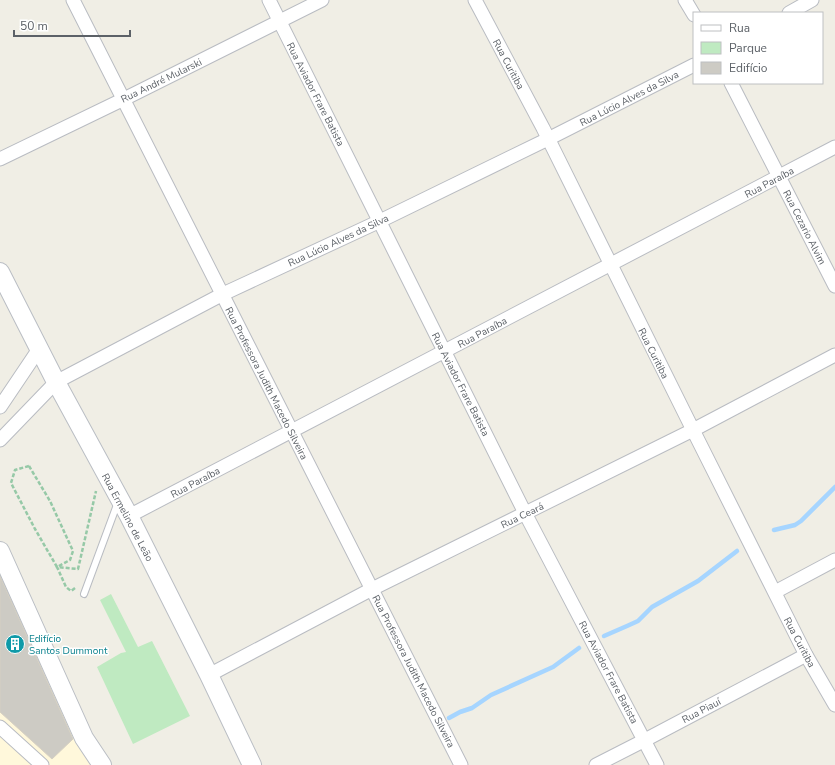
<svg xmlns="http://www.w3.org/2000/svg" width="835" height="765" viewBox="0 0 835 765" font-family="'Nunito Sans',sans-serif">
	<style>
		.commercial { fill: #fff8db }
		.green { fill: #bfeac1 }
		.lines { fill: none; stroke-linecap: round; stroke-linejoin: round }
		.stream { stroke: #a6d5ff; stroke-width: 4.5 }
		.building { fill: #cdcbc4; stroke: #d6d0c2 }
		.lane-casing { stroke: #b9bcc2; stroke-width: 8 }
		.street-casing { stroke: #b9bcc2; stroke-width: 15 }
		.secondary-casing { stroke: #babec4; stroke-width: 20 }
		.path { stroke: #96c9a7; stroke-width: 2.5; stroke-dasharray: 4 2; stroke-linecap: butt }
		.lane { stroke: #fff; stroke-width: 6 }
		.street { stroke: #fff; stroke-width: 13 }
		.secondary { stroke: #fff; stroke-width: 18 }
		.labels { text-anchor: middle; stroke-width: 3; stroke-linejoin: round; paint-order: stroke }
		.street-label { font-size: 10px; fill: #5c6167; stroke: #fff }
		.culture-label { font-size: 10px; fill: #0d838f; stroke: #fff; text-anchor: start }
	</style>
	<rect width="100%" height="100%" fill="#f0eee5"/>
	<polygon class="commercial" points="0,542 96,765 0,765"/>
	<polygon class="green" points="111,594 138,647 152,641 190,716 133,744 97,667 121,653 126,652 100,600"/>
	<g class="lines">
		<g class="stream">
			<polyline points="774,530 795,525 801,521 835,487"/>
			<polyline points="604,636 627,626 638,621 652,607 698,581 737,551"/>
			<polyline points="449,718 460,712 472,708 491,695 553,667 579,648"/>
		</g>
	</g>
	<polygon class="building" points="0,576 73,739 52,759 0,712"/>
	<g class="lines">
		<g class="lane-casing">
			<polyline id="lane" points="84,594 118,502"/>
		</g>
		<g class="street-casing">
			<g id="street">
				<polyline points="73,0 461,765"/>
				<polyline points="269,0 525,513 657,765"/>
				<polyline points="475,0 543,128 693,430 806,655 835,705"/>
				<polyline points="685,0 694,15"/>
				<polyline points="789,13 812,0"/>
				<polyline points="731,83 835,286"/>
				<polyline points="0,159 124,99 322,0"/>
				<polyline points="0,407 39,349"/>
				<polyline points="0,440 56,382 223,294 380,221 548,139 694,65"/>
				<polyline points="129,516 835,147"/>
				<polyline points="775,592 835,560"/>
				<polyline points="209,675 372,589 693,430 835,355"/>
				<polyline points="0,727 42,765"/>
				<polyline points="596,765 645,740 806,655"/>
			</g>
		</g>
		<g class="secondary-casing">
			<g id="secondary">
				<polyline points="0,272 56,382 129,516 209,675 252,765"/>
				<polyline points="0,551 84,738 102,765"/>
			</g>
		</g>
		<g class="path">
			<polygon points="29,466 50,501 73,551 70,560 57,567 35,529 11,483 15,470"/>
			<polyline points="75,588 71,591 66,587 57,567 78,569 96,491"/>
		</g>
		<use href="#lane" class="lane"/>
		<use href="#street" class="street"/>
		<use href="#secondary" class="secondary"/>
	</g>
	<defs>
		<g id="building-disc" transform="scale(1)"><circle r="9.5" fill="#0f9aa8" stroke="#fff"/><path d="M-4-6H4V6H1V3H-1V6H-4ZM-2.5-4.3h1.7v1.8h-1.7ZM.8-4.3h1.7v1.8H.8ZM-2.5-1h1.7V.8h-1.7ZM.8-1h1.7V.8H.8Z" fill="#fff"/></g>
	</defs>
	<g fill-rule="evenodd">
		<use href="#building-disc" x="15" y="644"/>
	</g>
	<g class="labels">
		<g class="street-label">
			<text transform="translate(509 64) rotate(62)" y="4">Rua Curitiba</text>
			<text transform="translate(161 80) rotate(-26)" y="4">Rua André Mularski</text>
			<text transform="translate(316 94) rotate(63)" y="4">Rua Aviador Frare Batista</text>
			<text transform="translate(629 98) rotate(-27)" y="4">Rua Lúcio Alves da Silva</text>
			<text transform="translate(769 182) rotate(-28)" y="4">Rua Paraíba</text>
			<text transform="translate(805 227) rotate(63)" y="4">Rua Cezario Alvim</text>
			<text transform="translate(338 240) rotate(-25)" y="4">Rua Lúcio Alves da Silva</text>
			<text transform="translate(482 332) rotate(-28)" y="4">Rua Paraíba</text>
			<text transform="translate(654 353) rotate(63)" y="4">Rua Curitiba</text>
			<text transform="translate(267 383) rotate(63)" y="4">Rua Professora Judith Macedo Silveira</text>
			<text transform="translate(461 384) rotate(63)" y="4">Rua Aviador Frare Batista</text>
			<text transform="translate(195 482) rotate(-28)" y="4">Rua Paraíba</text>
			<text transform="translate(522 515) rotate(-26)" y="4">Rua Ceará</text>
			<text transform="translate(128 517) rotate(62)" y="4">Rua Ermelino de Leão</text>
			<text transform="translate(800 642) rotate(62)" y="4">Rua Curitiba</text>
			<text transform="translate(414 671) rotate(63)" y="4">Rua Professora Judith Macedo Silveira</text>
			<text transform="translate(609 672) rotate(62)" y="4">Rua Aviador Frare Batista</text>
			<text transform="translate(701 710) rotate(-28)" y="4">Rua Piauí</text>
		</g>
		<g class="culture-label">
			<text x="29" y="642">Edifício<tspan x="29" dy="12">Santos Dummont</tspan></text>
		</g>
	</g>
	<rect x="693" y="12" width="130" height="72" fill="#ffffff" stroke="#bec0c2"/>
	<rect x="701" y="25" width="20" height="6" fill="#ffffff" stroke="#bec0c2"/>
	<text x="729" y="32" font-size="12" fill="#5c6167">Rua</text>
	<rect x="701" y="42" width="20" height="12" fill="#bfeac1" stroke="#bec0c2"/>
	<text x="729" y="52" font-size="12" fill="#5c6167">Parque</text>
	<rect x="701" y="62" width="20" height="12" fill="#cdcbc4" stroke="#bec0c2"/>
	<text x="729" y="72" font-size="12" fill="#5c6167">Edifício</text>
	<path d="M14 30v6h116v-6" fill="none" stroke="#5c6167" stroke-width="2"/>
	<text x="20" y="30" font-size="12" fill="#5c6167" stroke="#ffffff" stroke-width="3" paint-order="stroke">50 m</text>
</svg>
